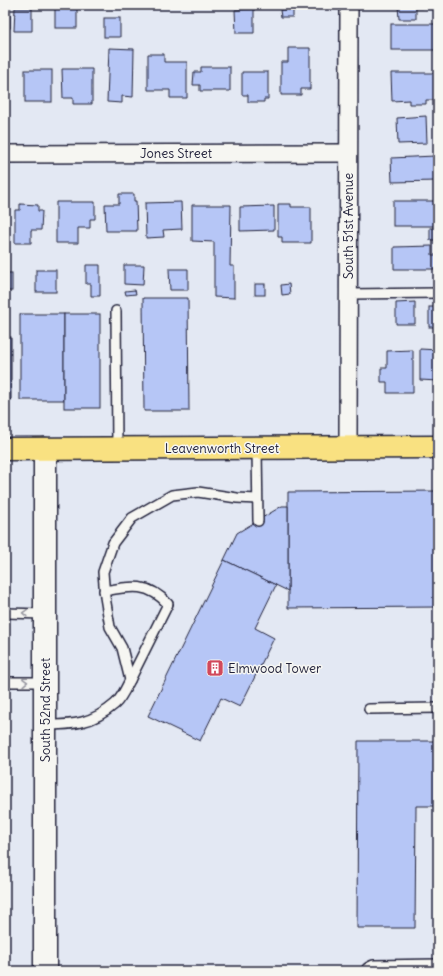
<svg xmlns="http://www.w3.org/2000/svg" width="443" height="976" viewBox="0 0 443 976" font-family="Delius,sans-serif">
	<style>
		.building { fill: #b6c6f6; stroke: #22223b }
		.lines { fill: none; stroke-linecap: round; stroke-linejoin: round }
		.lane-casing { stroke: #22223b; stroke-width: 12 }
		.street-casing { stroke: #22223b; stroke-width: 20 }
		.secondary-casing { stroke: #22223b; stroke-width: 25 }
		.primary-casing { stroke: #22223b; stroke-width: 25 }
		.lane { stroke: #f6f6f2; stroke-width: 9 }
		.street { stroke: #f6f6f2; stroke-width: 17 }
		.secondary { stroke: #f6f6f2; stroke-width: 22 }
		.primary { stroke: #f9e181; stroke-width: 22 }
		.oneway { stroke: #9797a0 }
		.labels { text-anchor: middle; stroke-width: 3; stroke-linejoin: round; paint-order: stroke }
		.street-label { font-size: 13px; fill: #22223b; stroke: #f6f6f2 }
		.poi-label { font-size: 13px; fill: #22223b; stroke: #f6f6f2; text-anchor: start }
	</style>
	<rect width="100%" height="100%" fill="#e3e8f3"/>
	<filter id="ink" filterUnits="userSpaceOnUse"><feTurbulence type="fractalNoise" baseFrequency=".025" numOctaves="2"/><feDisplacementMap in="SourceGraphic" scale="8" xChannelSelector="R" yChannelSelector="G"/><feConvolveMatrix kernelMatrix="1 2 1 2 8 2 1 2 1" color-interpolation-filters="sRGB"/></filter>
	<g filter="url(#ink)">
		<g class="building">
			<polygon points="423,5 423,8 416,8 416,19 399,19 398,6 395,5"/>
			<rect x="5" y="7" width="5" height="21"/>
			<polygon points="15,8 32,8 32,31 14,31"/>
			<rect x="55" y="8" width="22" height="20"/>
			<polygon points="254,9 254,33 236,33 235,10"/>
			<polygon points="293,9 293,17 281,17 280,10"/>
			<rect x="104" y="18" width="16" height="19"/>
			<rect x="391" y="24" width="47" height="26"/>
			<polygon points="109,48 134,49 133,97 122,96 122,103 107,102"/>
			<polygon points="288,48 310,48 310,89 301,89 301,95 281,95 281,62 288,62"/>
			<polygon points="148,54 164,54 164,62 187,62 187,98 170,98 170,90 148,90"/>
			<polygon points="201,67 230,67 230,91 200,91 200,85 193,85 194,72 201,72"/>
			<polygon points="62,69 92,69 92,104 73,104 73,98 63,98"/>
			<rect x="25" y="70" width="27" height="32"/>
			<polygon points="242,72 268,72 268,99 264,99 264,102 248,102 248,95 242,95"/>
			<polygon points="391,73 436,73 438,100 426,100 426,104 409,104 409,100 392,101"/>
			<polygon points="426,116 427,143 398,144 397,118"/>
			<polygon points="435,156 436,181 392,182 391,158"/>
			<polygon points="119,194 134,194 134,201 136,201 137,231 106,231 105,204 119,204"/>
			<rect x="393" y="201" width="45" height="25"/>
			<polygon points="56,202 95,202 95,219 90,219 90,228 78,228 78,243 56,243"/>
			<polygon points="181,202 182,229 163,230 164,237 146,238 145,203"/>
			<polygon points="20,204 38,205 38,211 42,211 41,230 31,230 31,243 15,243 15,210 20,210"/>
			<polygon points="278,204 291,204 291,207 311,207 311,243 282,243 282,237 278,237"/>
			<polygon points="192,205 231,205 230,266 234,266 234,298 214,297 214,242 192,241"/>
			<polygon points="274,206 274,230 240,231 240,207"/>
			<rect x="430" y="228" width="8" height="12"/>
			<polygon points="432,246 432,255 437,255 437,269 394,269 394,247"/>
			<polygon points="86,265 100,265 100,296 91,296 91,284 86,284"/>
			<polygon points="124,265 144,265 143,285 124,284"/>
			<polygon points="169,269 188,269 188,290 170,290"/>
			<rect x="36" y="270" width="20" height="22"/>
			<rect x="5" y="273" width="7" height="18"/>
			<rect x="255" y="284" width="10" height="11"/>
			<polygon points="289,284 290,294 282,295 281,285"/>
			<polygon points="135,290 136,294 126,295 125,291"/>
			<polygon points="143,298 188,298 189,411 144,411"/>
			<polygon points="415,302 415,324 396,324 396,303"/>
			<rect x="429" y="307" width="9" height="20"/>
			<rect x="20" y="314" width="44" height="86"/>
			<rect x="64" y="314" width="36" height="94"/>
			<rect x="5" y="337" width="6" height="63"/>
			<polygon points="420,349 438,350 438,381 420,380"/>
			<polygon points="413,350 413,393 387,393 387,382 381,382 381,368 387,368 387,351"/>
			<polygon points="438,491 438,607 288,608 288,492"/>
			<polygon points="282,506 288,506 288,591 224,560 237,533"/>
			<polygon points="224,560 276,585 255,628 274,638 240,707 221,698 200,741 148,716"/>
			<polygon points="358,741 438,741 438,806 416,806 415,928 357,928"/>
		</g>
		<g class="lines">
			<g class="lane-casing">
				<g id="lane">
					<polyline points="348,294 438,293"/>
					<polyline points="116,311 117,449"/>
					<polyline points="257,448 258,521"/>
					<path d="M104,591C131,586 148,582 168,604L130,680"/>
					<polyline points="5,613 45,614"/>
					<polyline points="5,682 45,682"/>
					<polyline points="369,709 438,708"/>
					<path d="M45,725C73,725 92,724 115,704C121,699 126,688 130,680L122,648L110,627L105,597L103,572L113,543L132,518L172,495L198,492L237,498L257,499"/>
				</g>
			</g>
			<g class="street-casing">
				<g id="street">
					<polyline points="5,154 348,153"/>
					<polyline points="348,447 349,5"/>
					<polyline points="370,971 374,969 438,968"/>
				</g>
			</g>
			<g class="secondary-casing">
				<polyline id="secondary" points="45,449 45,971"/>
			</g>
			<g class="primary-casing">
				<polyline id="primary" points="5,449 438,447"/>
			</g>
			<use href="#lane" class="lane"/>
			<use href="#street" class="street"/>
			<use href="#secondary" class="secondary"/>
			<use href="#primary" class="primary"/>
		</g>
		<defs><path id="oneway-chevron" d="M-2-3.5L2.5 0L-2 3.5" fill="none" stroke-width="1.6" stroke-linecap="round" stroke-linejoin="round"/></defs>
		<g class="oneway">
			<use href="#oneway-chevron" transform="translate(25 613) rotate(-178)"/>
			<use href="#oneway-chevron" transform="translate(25 682) rotate(-1)"/>
		</g>
	</g>
	<defs>
		<g id="building-square" transform="scale(0.9)"><rect x="-9" y="-9" width="18" height="18" rx="4" fill="#d1495b" stroke="#f6f6f2"/><path d="M-4-6H4V6H1V3H-1V6H-4ZM-2.5-4.3h1.7v1.8h-1.7ZM.8-4.3h1.7v1.8H.8ZM-2.5-1h1.7V.8h-1.7ZM.8-1h1.7V.8H.8Z" fill="#fff"/></g>
	</defs>
	<g fill-rule="evenodd">
		<use href="#building-square" x="215" y="668"/>
	</g>
	<g class="labels">
		<g class="street-label">
			<text x="176" y="158">Jones Street</text>
			<text transform="translate(348 226) rotate(-90)" y="5">South 51st Avenue</text>
			<text x="222" y="453">Leavenworth Street</text>
			<text transform="translate(45 710) rotate(-90)" y="5">South 52nd Street</text>
		</g>
		<g class="poi-label">
			<text x="228" y="673">Elmwood Tower</text>
		</g>
	</g>
	<rect width="443" height="976" fill="none" stroke="#f6f6f2" stroke-width="20"/>
	<rect x="10" y="10" width="423" height="956" fill="none" stroke="#22223b" stroke-width="1.5" filter="url(#ink)"/>
</svg>
